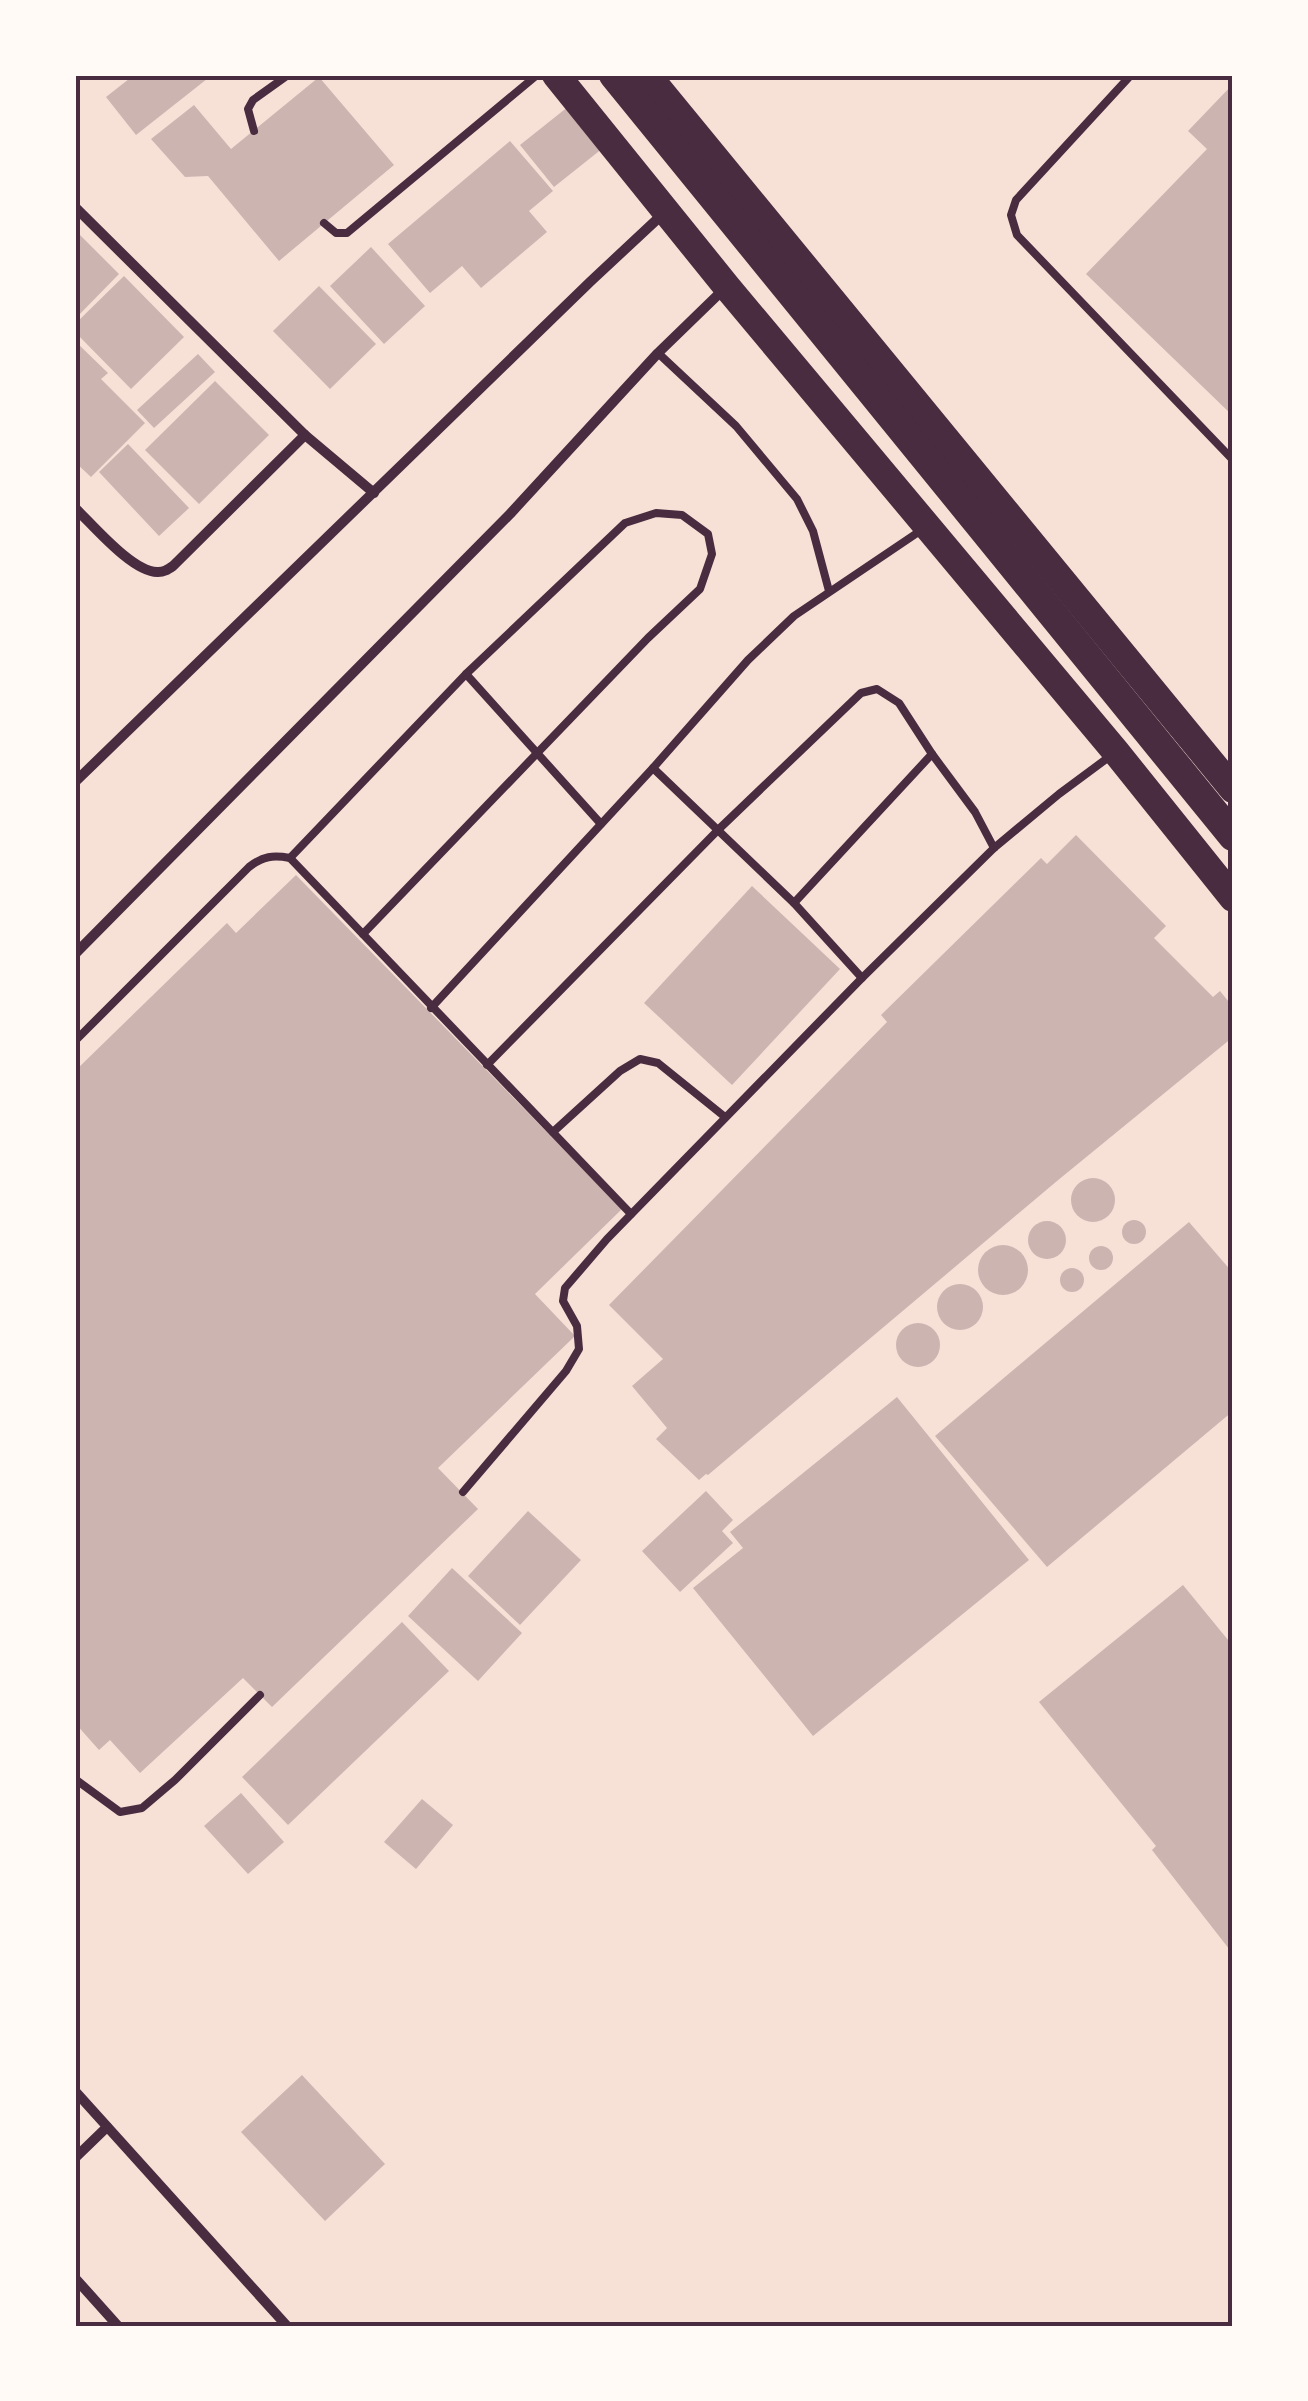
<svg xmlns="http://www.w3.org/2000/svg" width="1308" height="2401" viewBox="0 0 1308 2401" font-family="Helvetica,sans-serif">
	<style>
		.building { fill: #ccb4b1 }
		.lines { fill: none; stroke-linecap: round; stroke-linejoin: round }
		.service { stroke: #4a2c40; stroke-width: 8 }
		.minor { stroke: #4a2c40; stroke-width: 10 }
		.trunk { stroke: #4a2c40; stroke-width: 28 }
		.motorway { stroke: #4a2c40; stroke-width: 30 }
		.neatline { fill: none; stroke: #4a2c40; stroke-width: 4 }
	</style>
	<rect width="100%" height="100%" fill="#f7e1d7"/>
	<g class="building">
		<polygon points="134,75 212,75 136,135 106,97"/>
		<polygon points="319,77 394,165 279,261 208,176 185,177 151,139 194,105 231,149"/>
		<polygon points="1233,84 1233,416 1086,274 1207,149 1188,131"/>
		<polygon points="569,106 603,148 554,187 520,145"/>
		<polygon points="510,141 553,191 529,211 547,232 481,288 462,266 430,293 388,244"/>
		<polygon points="75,230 119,274 75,319"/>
		<polygon points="371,247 425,306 384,344 330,286"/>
		<polygon points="124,276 184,337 131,389 75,332 75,324"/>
		<polygon points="319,286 376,344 330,389 273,331"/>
		<polygon points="75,341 108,373 101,379 145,423 91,477 75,462"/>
		<polygon points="198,354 215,372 154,428 137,410"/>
		<polygon points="215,381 269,435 199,504 145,450"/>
		<polygon points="128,444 189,508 159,536 99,472"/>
		<polygon points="1076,835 1166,926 1154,938 1213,997 1220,991 1233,1007 1233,1037 1057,1181 708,1475 706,1474 699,1480 656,1439 667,1428 632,1386 663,1359 609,1305 887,1022 881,1015 1041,858 1047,864"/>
		<polygon points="296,875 622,1209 535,1294 575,1336 438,1468 478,1509 272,1707 243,1678 140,1773 110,1740 99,1750 75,1723 75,1071 227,923 236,933"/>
		<polygon points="752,886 840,969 732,1085 644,1003"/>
		<circle cx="1093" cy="1200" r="22"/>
		<circle cx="1134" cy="1232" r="12"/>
		<circle cx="1047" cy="1240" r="19"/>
		<polygon points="1189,1222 1233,1273 1233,1411 1047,1567 935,1436"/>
		<circle cx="1003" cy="1270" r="25"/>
		<circle cx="1101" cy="1258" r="12"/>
		<circle cx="1072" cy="1280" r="12"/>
		<circle cx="960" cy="1307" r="23"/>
		<circle cx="918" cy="1345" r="22"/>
		<polygon points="897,1397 1029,1560 813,1736 693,1588 743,1548 730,1532"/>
		<polygon points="706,1491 733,1520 722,1531 733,1543 680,1592 642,1551"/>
		<polygon points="528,1511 581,1560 520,1625 468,1576"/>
		<polygon points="452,1568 522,1633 478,1681 408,1616"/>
		<polygon points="1183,1585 1233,1646 1233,1954 1152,1850 1156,1846 1039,1702"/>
		<polygon points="402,1622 449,1671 288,1825 242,1777"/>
		<polygon points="241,1793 284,1842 248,1874 204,1826"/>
		<polygon points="422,1799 453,1825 416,1869 384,1842"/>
		<polygon points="302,2075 385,2164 325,2221 241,2132"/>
	</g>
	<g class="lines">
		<g class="service">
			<polyline points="1131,75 1016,200 1011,215 1017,235 1233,460"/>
			<polyline points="254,131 248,109 253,100 288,75"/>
			<polyline points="324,223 336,233 347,233 537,75"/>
			<polyline points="658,353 736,426 797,499 813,531 829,591"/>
			<polyline points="466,674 601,824"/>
			<polyline points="653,768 794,903 862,978"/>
			<polyline points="290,858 466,674 625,523 656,513 682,515 708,534 712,554 700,589 648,638 363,934"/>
			<polyline points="794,903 932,754"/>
			<polyline points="431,1008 653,768 748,660 794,616 923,529"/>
			<path d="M75,1041L249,867C263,856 273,855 290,858L631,1214"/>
			<polyline points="487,1065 719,829 861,693 877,689 899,703 932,754 975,812 994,848"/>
			<polyline points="553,1132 620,1071 640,1059 658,1063 725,1117"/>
			<polyline points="463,1492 566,1371 579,1349 577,1326 563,1301 565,1288 607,1239 862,978 994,848 1059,794 1113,754"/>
			<polyline points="75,1779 120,1812 142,1808 175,1780 260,1695"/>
		</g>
		<g class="minor">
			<polyline points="75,207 305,435 374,493"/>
			<path d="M75,508C93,525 133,573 158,572C164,572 167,570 173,566L305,435"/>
			<polyline points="75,782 591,281 666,211"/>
			<polyline points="75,954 510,514 658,353 726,287"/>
			<polyline points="75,2091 287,2326"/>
			<polyline points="75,2158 107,2127"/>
			<polyline points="75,2278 118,2326"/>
		</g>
		<g class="trunk">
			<polyline points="556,75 727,287 1116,752 1233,898"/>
			<polyline points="647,75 1233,789"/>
		</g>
		<polyline class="motorway" points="614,75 1233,836"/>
	</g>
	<rect width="1308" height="2401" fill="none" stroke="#fffaf5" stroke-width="155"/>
	<rect x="78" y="78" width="1152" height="2246" class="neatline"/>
</svg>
